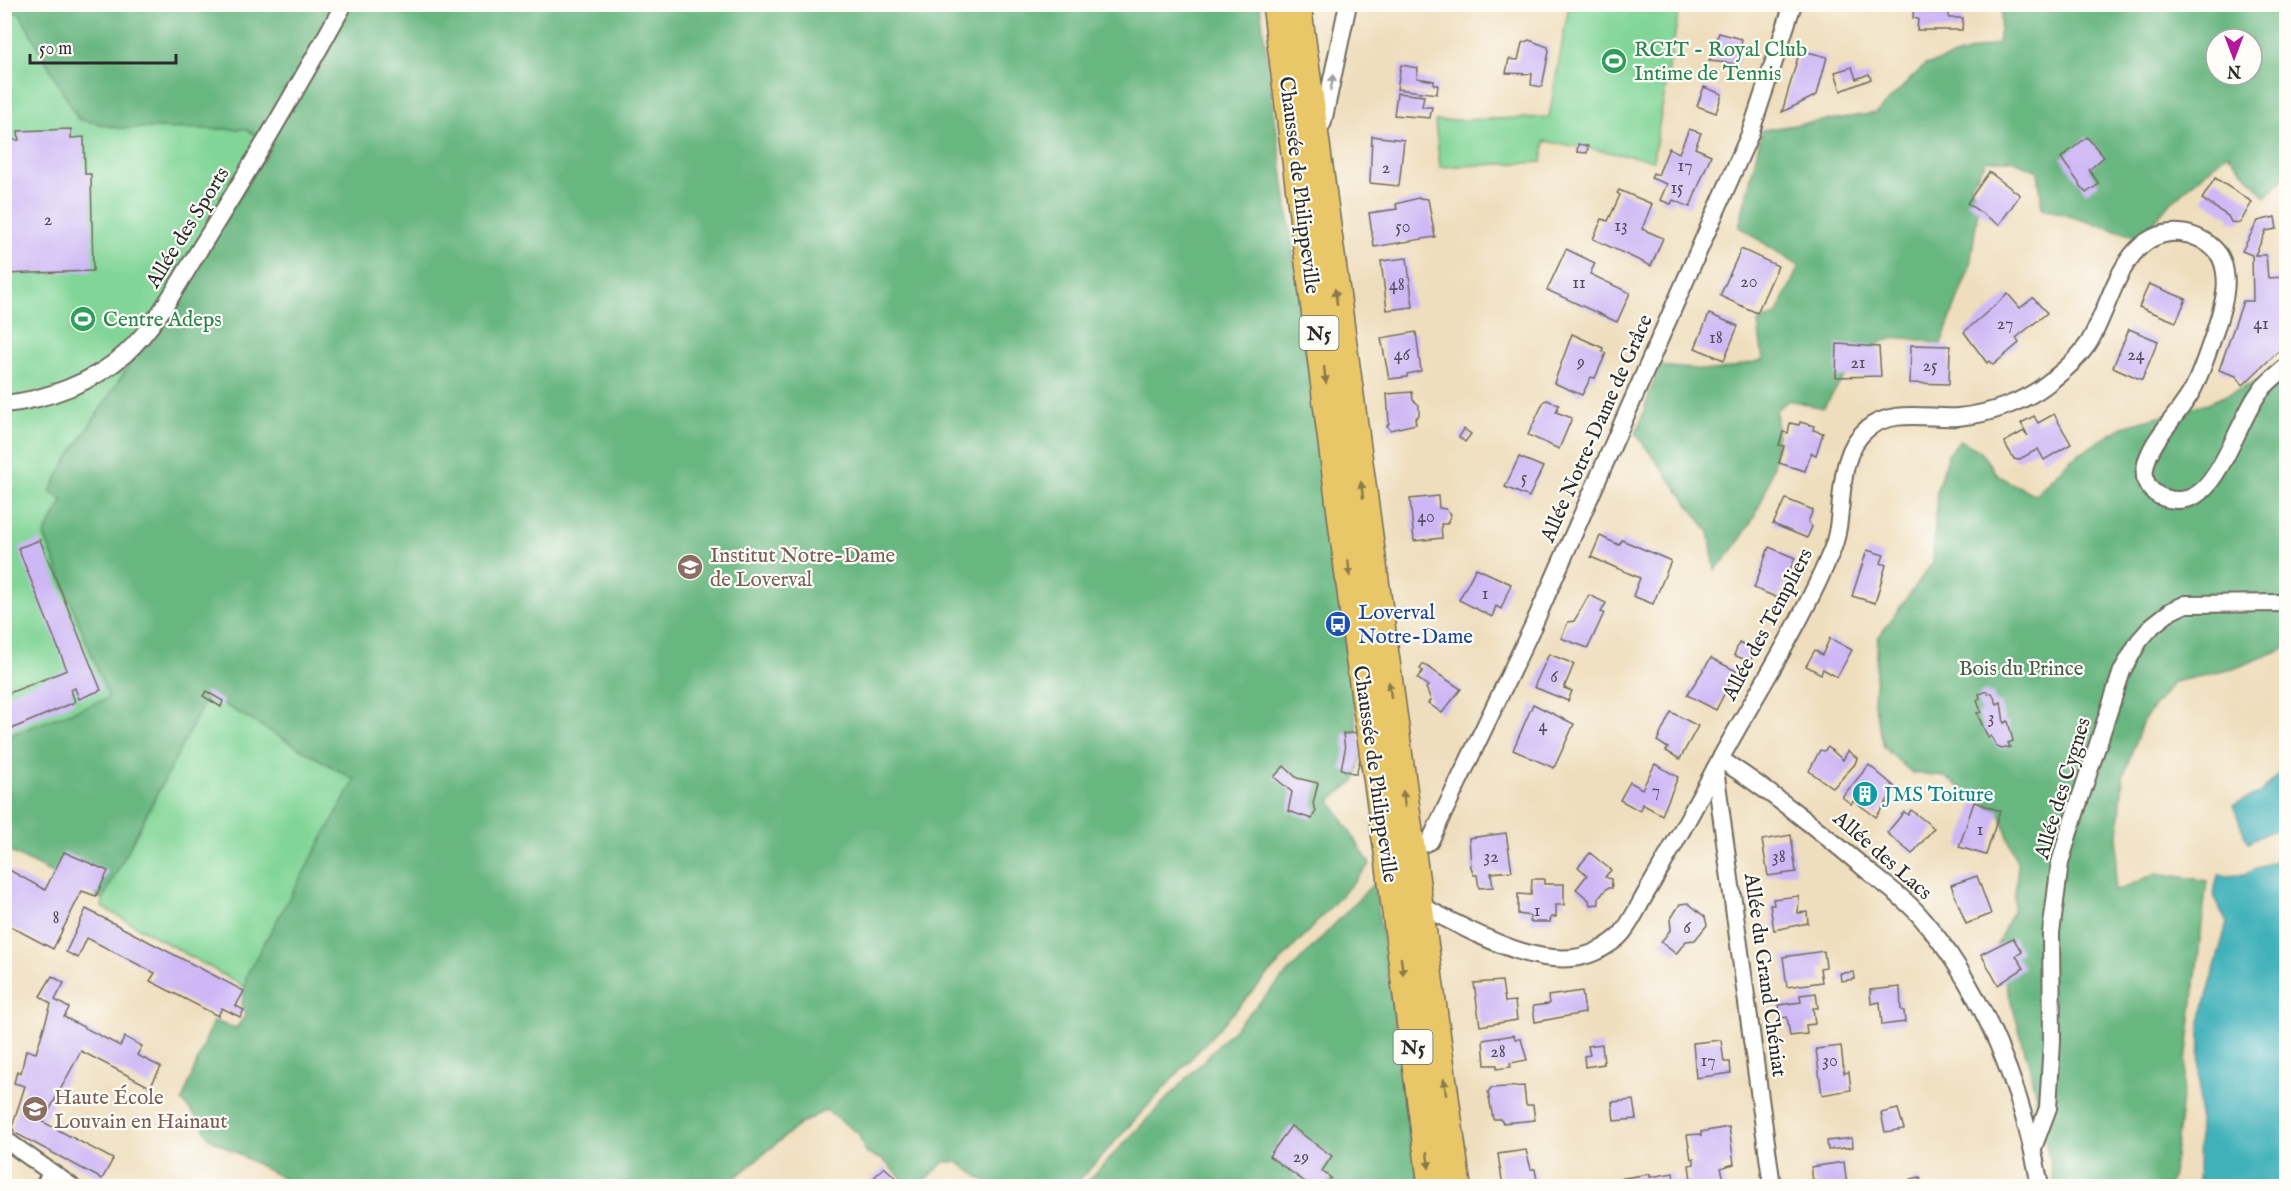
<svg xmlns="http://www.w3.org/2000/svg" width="2291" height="1191" viewBox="0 0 2291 1191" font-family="'IM FELL English',serif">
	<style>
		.green { fill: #81d597; stroke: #568061; stroke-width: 1.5 }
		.forest { fill: #68b680; stroke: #4a7056; stroke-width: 1.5; fill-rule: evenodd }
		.water { fill: #40b1b9; stroke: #366e72; stroke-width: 1.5 }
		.building { fill: #cdb7f5 }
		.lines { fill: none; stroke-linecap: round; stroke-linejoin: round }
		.minor-casing { stroke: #706a5e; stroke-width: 20 }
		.primary-casing { stroke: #706a5e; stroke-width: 30 }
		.minor { stroke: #fff; stroke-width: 16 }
		.primary { stroke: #e9c769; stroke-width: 27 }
		.oneway { fill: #a0a0a0 }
		.oneway2 { fill: #8a794a }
		.labels { text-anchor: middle; stroke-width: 4.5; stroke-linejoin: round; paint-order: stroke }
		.number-label { font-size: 18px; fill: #544e5e }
		.shield { fill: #fdfcf7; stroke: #6a6a68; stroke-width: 1.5 }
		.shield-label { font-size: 20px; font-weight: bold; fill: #2b2b2b }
		.leisure-label { font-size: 21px; fill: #27864d; stroke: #fdfcf7; text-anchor: start }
		.street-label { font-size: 21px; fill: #2b2b2b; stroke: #fdfcf7 }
		.education-label { font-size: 21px; fill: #785e54; stroke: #fdfcf7; text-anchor: start }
		.transit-label { font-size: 21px; fill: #164399; stroke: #fdfcf7; text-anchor: start }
		.park-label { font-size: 21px; fill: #455e4b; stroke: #fdfcf7 }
		.culture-label { font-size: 21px; fill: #0d838f; stroke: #fdfcf7; text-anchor: start }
	</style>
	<rect width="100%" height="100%" fill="#fdfcf7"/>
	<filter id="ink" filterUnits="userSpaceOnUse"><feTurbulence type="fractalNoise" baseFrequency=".0167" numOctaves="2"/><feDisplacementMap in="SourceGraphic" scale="12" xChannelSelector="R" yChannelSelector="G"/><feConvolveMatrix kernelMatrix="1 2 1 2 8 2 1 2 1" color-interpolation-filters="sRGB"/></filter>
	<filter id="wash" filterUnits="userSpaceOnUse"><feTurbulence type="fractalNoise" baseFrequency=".008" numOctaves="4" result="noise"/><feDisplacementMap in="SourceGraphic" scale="24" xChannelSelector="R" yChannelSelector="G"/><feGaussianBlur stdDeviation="1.35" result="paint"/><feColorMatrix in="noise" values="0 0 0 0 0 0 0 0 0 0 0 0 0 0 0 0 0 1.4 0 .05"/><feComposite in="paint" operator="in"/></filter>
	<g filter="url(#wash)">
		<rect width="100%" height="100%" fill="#efdebd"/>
		<g class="green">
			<polygon points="1569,5 1680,5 1653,160 1545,141 1542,162 1440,167 1435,121 1549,117"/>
			<polygon points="4,9 20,14 78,119 118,128 246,129 273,146 50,492 63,499 44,535 109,698 5,737"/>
			<polygon points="208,695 356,780 247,974 245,987 102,907 103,899"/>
		</g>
		<g class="forest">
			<polygon points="4,5 1260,5 1361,758 1355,781 1330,800 1370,864 1074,1186 992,1186 957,1162 944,1162 920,1186 910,1186 883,1160 865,1153 859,1134 826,1110 800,1124 725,1186 297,1186 209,1138 200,1121 182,1101 213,1021 236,1028 245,1016 242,1005 247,974 355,780 208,695 103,899 13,853 5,851 5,737 109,698 44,535 63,500 50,492 64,465 272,146 246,129 118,128 78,119 20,14 5,9"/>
			<path d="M2003,5H2286V108L2280,126L2286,158V175L2266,197L2227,153L2167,206L2141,238L2042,208L2038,171L2012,160H1987L1971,185L1978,210L1970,266L1941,344C1927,343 1908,336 1895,338C1861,343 1841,383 1823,408L1789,400L1776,410C1783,468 1756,528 1715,570L1709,532L1636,434L1659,366L1716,371L1763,360L1758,323L1777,314L1799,266L1739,227L1762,130L1876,113L1925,65L1998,43ZM2216,39H2252V75H2216Z"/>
			<polygon points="2286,369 2286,648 2233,669 2174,682 2143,720 2123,777 2114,892 2157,873 2207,881 2173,1174 2168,1186 2055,1186 2029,1065 1996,947 2013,910 2018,866 2000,813 1943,776 1912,773 1884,747 1874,703 1878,638 1933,562 1937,489 1948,454 1960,440 1980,451 1998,476 2035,495 2072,458 2126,425 2208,403"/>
			<polygon points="1374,883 1420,1186 1083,1186"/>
		</g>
		<g class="water">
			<polygon points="2286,766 2286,827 2267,833 2248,843 2233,805 2261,793"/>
			<path d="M2286,857V1186H2198L2200,1022L2227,923C2217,903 2209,898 2219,875C2253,879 2257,864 2286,857Z"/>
		</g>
		<g id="blocks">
			<g class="building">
				<polygon points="1488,4 1506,4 1506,6 1488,7"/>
				<polygon points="1822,4 1839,4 1837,8"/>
				<polygon points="1938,4 1949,7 1949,18 1963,18 1962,30 1917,30 1918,19 1913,18 1914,5"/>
				<polygon points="1719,33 1742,39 1738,64 1709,61"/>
				<polygon points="1529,40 1548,47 1549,51 1542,87 1531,85 1532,74 1506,73 1509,59 1518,60 1522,43"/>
				<polygon points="1800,50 1827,57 1817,95 1782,112"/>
				<polygon points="1401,65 1418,68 1417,78 1434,81 1434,85 1438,85 1437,94 1397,89"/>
				<polygon points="1852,67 1856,79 1869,74 1871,79 1841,91 1835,72"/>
				<polygon points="1704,87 1722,94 1716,113 1697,106"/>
				<polygon points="1397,93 1424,96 1422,107 1432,107 1430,118 1394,115"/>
				<polygon points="71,129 71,138 84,137 85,174 91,174 93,271 4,274 4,140 19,140 18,131"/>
				<polygon points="1689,129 1701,133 1695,148 1711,155 1690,207 1673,200 1671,204 1660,200 1667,184 1651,178 1653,173 1658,175 1669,148 1679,153"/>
				<polygon points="1372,136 1404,140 1399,186 1370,183"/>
				<polygon points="2087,137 2104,157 2089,170 2099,184 2086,193 2061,158"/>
				<polygon points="1578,144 1588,146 1587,153 1577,152"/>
				<polygon points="1989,172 2020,195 1999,225 1967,203"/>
				<polygon points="2215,178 2252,202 2240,223 2231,222 2228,216 2202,199"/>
				<polygon points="1619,190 1652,204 1642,229 1663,238 1651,266 1593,239 1602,219 1608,221 1620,195 1617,193"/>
				<polygon points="1418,198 1428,199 1435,237 1374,247 1369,213 1397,209 1396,204"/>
				<polygon points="2275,217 2277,229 2266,231 2255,255 2266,255 2268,278 2286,277 2286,344 2243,385 2236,376 2219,370 2243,301 2253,301 2252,255 2242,251 2258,221"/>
				<polygon points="1566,249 1595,263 1590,274 1630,293 1617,322 1547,290"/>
				<polygon points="1741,249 1778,266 1757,313 1720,296"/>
				<polygon points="1407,258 1413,307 1387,310 1381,261"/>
				<polygon points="2149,284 2186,299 2176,322 2139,307"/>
				<polygon points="2008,294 2020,308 2033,298 2047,313 2016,338 2019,343 1993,365 1989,361 1987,363 1964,332"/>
				<polygon points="1709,314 1738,326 1724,360 1695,348"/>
				<polygon points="2129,329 2158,341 2142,380 2113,367"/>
				<polygon points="1416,332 1421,371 1407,374 1407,377 1389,379 1381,338"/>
				<polygon points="1572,334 1603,348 1602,351 1606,353 1595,378 1591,377 1582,395 1554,383"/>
				<polygon points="1837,344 1879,347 1881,376 1836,377"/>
				<polygon points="1911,345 1950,346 1949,384 1910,383"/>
				<polygon points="1412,392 1413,400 1419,405 1419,415 1415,419 1416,424 1390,430 1387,426 1389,423 1387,394"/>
				<polygon points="1547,400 1559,405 1556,412 1572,418 1559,449 1528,435 1544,401"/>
				<polygon points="2054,414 2071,444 2044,460 2038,449 2018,460 2014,459 2004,442 2024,431 2028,436 2021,423 2034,416 2038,423"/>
				<polygon points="1800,422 1814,426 1813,430 1823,433 1816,455 1811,453 1805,471 1779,463 1784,446 1779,445 1783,432 1788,433 1790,423 1799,425"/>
				<polygon points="1464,429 1471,434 1465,442 1459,437"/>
				<polygon points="1519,457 1543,467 1529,497 1505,487"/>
				<polygon points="1438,496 1439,508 1446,509 1451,514 1447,524 1441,524 1442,538 1414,541 1410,499"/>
				<polygon points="1786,499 1813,510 1808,522 1812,527 1807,538 1773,524"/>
				<polygon points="1600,536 1619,545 1622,540 1671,561 1653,604 1633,596 1640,578 1591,557"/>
				<polygon points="40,540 101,690 79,699 75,688 71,690 75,702 4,732 4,695 67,670 18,548"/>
				<polygon points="1769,547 1795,558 1778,598 1754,588"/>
				<polygon points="1867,550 1884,555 1881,563 1886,565 1875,603 1852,596"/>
				<polygon points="1476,568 1511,584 1501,609 1496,606 1492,617 1459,600"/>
				<polygon points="1589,595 1606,603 1601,612 1604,613 1588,648 1561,638 1568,622 1574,621"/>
				<polygon points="1830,638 1852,650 1837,677 1823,669 1821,674 1806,666 1815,650 1822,655"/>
				<polygon points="1739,643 1755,650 1750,662 1734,655"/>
				<polygon points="1549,654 1574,664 1564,688 1572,691 1568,701 1534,687"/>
				<polygon points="1711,658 1736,671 1716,710 1687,695"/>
				<polygon points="1423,664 1461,689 1442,713 1428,703 1431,700 1426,688 1428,686 1417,678 1423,671 1420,669"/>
				<polygon points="206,691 223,701 221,707 203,696"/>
				<polygon points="1987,691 1988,694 1992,693 1997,704 2001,702 2004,723 2008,721 2013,741 2008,743 2010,747 2002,749 1997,747 1991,736 1988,738 1977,713 1981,712 1977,700 1980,698 1979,694"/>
				<polygon points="1533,704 1574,724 1554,768 1513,750"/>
				<polygon points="1671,712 1698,726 1680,759 1666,751 1668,748 1657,741"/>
				<polygon points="1359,732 1361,756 1356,774 1341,769 1345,750 1343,734"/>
				<polygon points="1828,747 1843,760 1848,751 1857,758 1855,764 1833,788 1809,771 1820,750 1824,751"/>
				<polygon points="1655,764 1678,777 1662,815 1642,804 1640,811 1620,800 1630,782 1642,789"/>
				<polygon points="1869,765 1896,788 1876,817 1854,801 1851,804 1842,797"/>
				<polygon points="1284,766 1297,778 1318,783 1313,804 1316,810 1312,819 1288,811 1292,792 1274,777"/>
				<polygon points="1974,802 2000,811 1986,855 1959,847"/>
				<polygon points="1911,810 1934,828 1912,854 1887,833 1904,812 1908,815"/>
				<polygon points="1506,833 1512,871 1491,873 1493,887 1479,888 1477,875 1474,875 1471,867 1469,838"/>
				<polygon points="1791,835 1796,872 1768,876 1762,840"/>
				<polygon points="64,852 108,871 96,896 82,891 53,949 4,923 4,867 45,890"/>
				<polygon points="1590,853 1611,870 1605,877 1611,879 1612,888 1607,888 1599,898 1599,904 1590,905 1589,900 1576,889 1587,875 1578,867"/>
				<polygon points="1977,876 1991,914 1966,924 1951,885"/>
				<polygon points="1532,879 1544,879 1544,884 1564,884 1564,905 1556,905 1556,917 1551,917 1550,922 1530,922 1530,916 1518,914 1518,894 1531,895"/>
				<polygon points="1799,896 1798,913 1807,912 1808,923 1774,930 1770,905 1774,905 1773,899"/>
				<polygon points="1688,903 1705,917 1707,925 1695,940 1686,941 1676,954 1661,942 1671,929 1670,920 1680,904"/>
				<polygon points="86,909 244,991 236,1006 244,1010 240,1017 222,1008 218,1016 150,981 155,973 87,938 78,958 66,952"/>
				<polygon points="2013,938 2022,952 2016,956 2024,968 1998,985 1981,954"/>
				<polygon points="1824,951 1826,967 1820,968 1822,982 1787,987 1783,957"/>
				<polygon points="1854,972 1855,979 1841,981 1840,973"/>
				<polygon points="52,976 64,983 55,1000 69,1008 64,1017 120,1046 125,1037 142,1046 137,1055 161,1067 150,1087 81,1051 43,1122 113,1159 102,1179 15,1133 12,1127 25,1086 14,1083 17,1071 21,1073 26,1050 36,1053 51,1004 40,996"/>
				<polygon points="1502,981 1505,1002 1515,1001 1517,1020 1480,1026 1474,983"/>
				<polygon points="1900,987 1901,1010 1904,1011 1905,1022 1882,1025 1880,1002 1871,1004 1870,990"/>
				<polygon points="1582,991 1585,1013 1535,1022 1533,1006 1549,1004 1548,996"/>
				<polygon points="1816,993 1818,1008 1813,1008 1815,1024 1806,1025 1807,1034 1790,1036 1787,1017 1781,1018 1779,1005 1801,1002 1800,995"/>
				<polygon points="1514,1035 1515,1039 1521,1039 1527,1060 1510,1063 1511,1067 1497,1069 1497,1065 1485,1065 1483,1040"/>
				<polygon points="1721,1040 1724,1062 1730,1062 1731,1073 1696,1078 1693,1043"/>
				<polygon points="1602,1044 1604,1064 1585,1067 1584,1056 1590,1055 1588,1046"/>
				<polygon points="1841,1046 1844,1073 1849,1072 1851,1090 1822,1095 1816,1049"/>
				<polygon points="1524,1086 1526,1105 1533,1105 1535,1120 1503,1123 1500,1119 1493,1119 1488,1092 1491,1088"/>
				<polygon points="1633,1100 1636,1119 1614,1121 1612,1102"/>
				<polygon points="1898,1109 1904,1129 1885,1132 1881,1113"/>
				<polygon points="1291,1126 1332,1156 1322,1171 1331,1178 1324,1186 1302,1186 1305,1182 1269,1156"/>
				<polygon points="1729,1127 1734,1164 1721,1168 1726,1186 1619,1186 1618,1179 1650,1174 1650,1177 1673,1173 1674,1181 1691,1180 1689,1165 1694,1164 1694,1158 1691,1159 1687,1135 1700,1134 1701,1136 1701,1132"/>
				<polygon points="1852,1138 1853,1147 1828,1150 1827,1141"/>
				<polygon points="1526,1150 1531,1169 1535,1169 1537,1180 1533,1180 1533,1186 1503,1186 1498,1154"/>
				<polygon points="1844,1162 1847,1186 1817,1186 1816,1181 1813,1181 1811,1167"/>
				<polygon points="884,1167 905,1186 867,1185"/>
				<polygon points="1920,1177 1922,1185 1914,1186 1911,1179"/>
			</g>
		</g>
	</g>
	<g filter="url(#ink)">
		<use href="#blocks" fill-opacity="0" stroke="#706a5e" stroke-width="1.5"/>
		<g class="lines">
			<g class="minor-casing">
				<g id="minor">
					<polyline points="1318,132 1323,122 1348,4"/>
					<path d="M4,404C46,400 94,382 125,354C159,323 181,278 206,239C254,162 300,84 344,4"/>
					<path d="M1720,759C1773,793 1820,831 1868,871C1885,885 1906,899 1920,916C1984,990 2023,1091 2040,1186"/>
					<polyline points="1715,769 1772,1186"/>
					<polyline points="1410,850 1430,841 1533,626 1750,134 1793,4"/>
					<path d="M1419,905C1467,928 1543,976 1595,952C1604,948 1617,940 1623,932C1633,919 1640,903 1649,888C1675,844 1699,799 1723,754C1760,687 1803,621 1832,550C1847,514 1833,457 1867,429C1892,408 1929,419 1958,417C1991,414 2027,401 2052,380C2065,370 2079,357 2088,344C2112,306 2121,229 2180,233C2193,234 2208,241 2217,252C2225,261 2227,280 2225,292C2223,312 2202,371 2193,389C2179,416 2149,440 2145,469C2141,498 2181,509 2200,492C2222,475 2240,422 2256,397C2263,385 2276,376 2286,367"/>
					<polyline points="4,1139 71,1186"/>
					<polyline points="2033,1148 2048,1108 2052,1041 2051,933 2060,863 2069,832 2122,671 2139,641 2153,625 2171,611 2186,604 2286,603"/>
					<polyline points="44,1186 51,1173"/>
				</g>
			</g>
			<g class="primary-casing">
				<g id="primary">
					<polyline points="1276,4 1360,662 1389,859 1432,1186"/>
					<polyline points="1297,4 1457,1186"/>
				</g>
			</g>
			<use href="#minor" class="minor"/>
			<use href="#primary" class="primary"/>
		</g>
		<defs><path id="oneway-solid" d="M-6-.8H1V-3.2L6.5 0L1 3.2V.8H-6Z" transform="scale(1.5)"/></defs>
		<use class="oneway" href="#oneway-solid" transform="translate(1332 83) rotate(-78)"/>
		<g class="oneway2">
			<use href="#oneway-solid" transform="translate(1336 297) rotate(-98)"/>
			<use href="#oneway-solid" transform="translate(1325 375) rotate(83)"/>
			<use href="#oneway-solid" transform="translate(1362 490) rotate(-98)"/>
			<use href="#oneway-solid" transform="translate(1349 568) rotate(84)"/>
			<use href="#oneway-solid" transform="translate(1390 690) rotate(-98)"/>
			<use href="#oneway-solid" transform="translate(1404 799) rotate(-97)"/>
			<use href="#oneway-solid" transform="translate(1402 966) rotate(82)"/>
			<use href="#oneway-solid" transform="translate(1445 1087) rotate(-97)"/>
			<use href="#oneway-solid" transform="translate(1428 1160) rotate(82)"/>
		</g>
	</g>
	<defs>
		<g id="stadium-disc" transform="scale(1.35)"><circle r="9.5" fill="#2e9e5b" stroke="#fdfcf7"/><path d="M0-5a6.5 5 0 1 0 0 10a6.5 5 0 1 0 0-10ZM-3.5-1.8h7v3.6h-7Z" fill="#fff"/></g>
		<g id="school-disc" transform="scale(1.35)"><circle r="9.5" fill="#8d6e63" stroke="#fdfcf7"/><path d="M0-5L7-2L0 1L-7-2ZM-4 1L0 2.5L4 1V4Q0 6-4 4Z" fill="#fff"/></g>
		<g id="bus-disc" transform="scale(1.35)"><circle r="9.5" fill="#1a4fb4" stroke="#fdfcf7"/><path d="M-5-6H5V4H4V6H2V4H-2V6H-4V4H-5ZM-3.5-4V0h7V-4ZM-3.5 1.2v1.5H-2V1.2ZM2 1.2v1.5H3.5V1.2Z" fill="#fff"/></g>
		<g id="building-disc" transform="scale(1.35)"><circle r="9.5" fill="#0f9aa8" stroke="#fdfcf7"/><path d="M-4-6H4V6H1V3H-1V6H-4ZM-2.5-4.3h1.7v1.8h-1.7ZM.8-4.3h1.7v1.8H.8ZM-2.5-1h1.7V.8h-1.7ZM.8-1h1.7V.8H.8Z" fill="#fff"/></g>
		<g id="university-disc" transform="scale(1.35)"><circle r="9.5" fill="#8d6e63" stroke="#fdfcf7"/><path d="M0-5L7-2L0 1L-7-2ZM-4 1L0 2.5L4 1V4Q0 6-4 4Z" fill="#fff"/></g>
	</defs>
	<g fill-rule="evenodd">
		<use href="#stadium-disc" x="1614" y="61"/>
		<use href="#stadium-disc" x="83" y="319"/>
		<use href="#school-disc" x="690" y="567"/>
		<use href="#bus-disc" x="1338" y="624"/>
		<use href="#building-disc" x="1865" y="794"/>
		<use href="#university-disc" x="35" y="1109"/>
	</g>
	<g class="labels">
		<g class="number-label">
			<text x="1685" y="171">17</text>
			<text x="1386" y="173">2</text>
			<text x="1677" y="193">15</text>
			<text x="48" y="225">2</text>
			<text x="1621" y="231">13</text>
			<text x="1403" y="232">50</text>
			<text x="1749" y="287">20</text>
			<text x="1579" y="288">11</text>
			<text x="1397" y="290">48</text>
			<text x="2005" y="329">27</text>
			<text x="2261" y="329">41</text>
			<text x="1716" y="343">18</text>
			<text x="1402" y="360">46</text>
			<text x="2136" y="360">24</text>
			<text x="1581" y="367">9</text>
			<text x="1858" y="368">21</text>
			<text x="1930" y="371">25</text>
			<text x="1524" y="483">5</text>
			<text x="1426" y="522">40</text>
			<text x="1485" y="599">1</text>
			<text x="1554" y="682">6</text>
			<text x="1991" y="723">3</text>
			<text x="1543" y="731">4</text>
			<text x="1656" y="796">7</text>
			<text x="1980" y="835">1</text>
			<text x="1491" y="862">32</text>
			<text x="1779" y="862">38</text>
			<text x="1537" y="916">1</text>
			<text x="56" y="923">8</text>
			<text x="1687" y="933">6</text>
			<text x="1498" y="1057">28</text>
			<text x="1708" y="1066">17</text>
			<text x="1830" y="1066">30</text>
			<text x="1301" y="1162">29</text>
		</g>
		<g class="shield">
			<rect x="1299.5" y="316" width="39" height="34" rx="4.5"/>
			<rect x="1393.5" y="1030" width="39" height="34" rx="4.5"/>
		</g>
		<g class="shield-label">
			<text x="1319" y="340">N5</text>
			<text x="1413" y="1054">N5</text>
		</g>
		<g class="leisure-label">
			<text x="1634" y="56">RCIT - Royal Club<tspan x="1634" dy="24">Intime de Tennis</tspan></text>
			<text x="103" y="326">Centre Adeps</text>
		</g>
		<g class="street-label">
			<text transform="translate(1300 185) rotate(83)" y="7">Chaussée de Philippeville</text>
			<text transform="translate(187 227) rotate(-58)" y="7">Allée des Sports</text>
			<text transform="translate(1596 428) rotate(-66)" y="7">Allée Notre-Dame de Grâce</text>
			<text transform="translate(1767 624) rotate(-62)" y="7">Allée des Templiers</text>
			<text transform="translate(1376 774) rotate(82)" y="7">Chaussée de Philippeville</text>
			<text transform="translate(2062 788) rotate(-73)" y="7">Allée des Cygnes</text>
			<text transform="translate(1883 855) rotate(41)" y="7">Allée des Lacs</text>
			<text transform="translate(1766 975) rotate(82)" y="7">Allée du Grand Chéniat</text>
		</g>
		<g class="education-label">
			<text x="710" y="562">Institut Notre-Dame<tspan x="710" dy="24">de Loverval</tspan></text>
			<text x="54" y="1104">Haute École<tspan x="54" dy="24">Louvain en Hainaut</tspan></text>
		</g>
		<g class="transit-label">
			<text x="1358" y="619">Loverval<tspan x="1358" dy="24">Notre-Dame</tspan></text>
		</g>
		<g class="park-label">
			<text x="2021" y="675">Bois du Prince</text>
		</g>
		<g class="culture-label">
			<text x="1884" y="801">JMS Toiture</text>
		</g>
	</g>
	<rect width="2291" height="1191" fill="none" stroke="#fdfcf7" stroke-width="24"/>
	<g transform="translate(2234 57) rotate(180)"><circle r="28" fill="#fdfcf7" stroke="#a9a8a5" stroke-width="1.5"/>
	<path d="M0-4.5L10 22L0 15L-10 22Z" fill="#b5179e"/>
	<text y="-9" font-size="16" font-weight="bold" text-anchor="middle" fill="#2b2b2b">N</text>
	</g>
	<path d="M30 54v9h146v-9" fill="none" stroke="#2b2b2b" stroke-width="3"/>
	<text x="39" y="54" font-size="18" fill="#2b2b2b" stroke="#fdfcf7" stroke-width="4.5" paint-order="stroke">50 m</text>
</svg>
